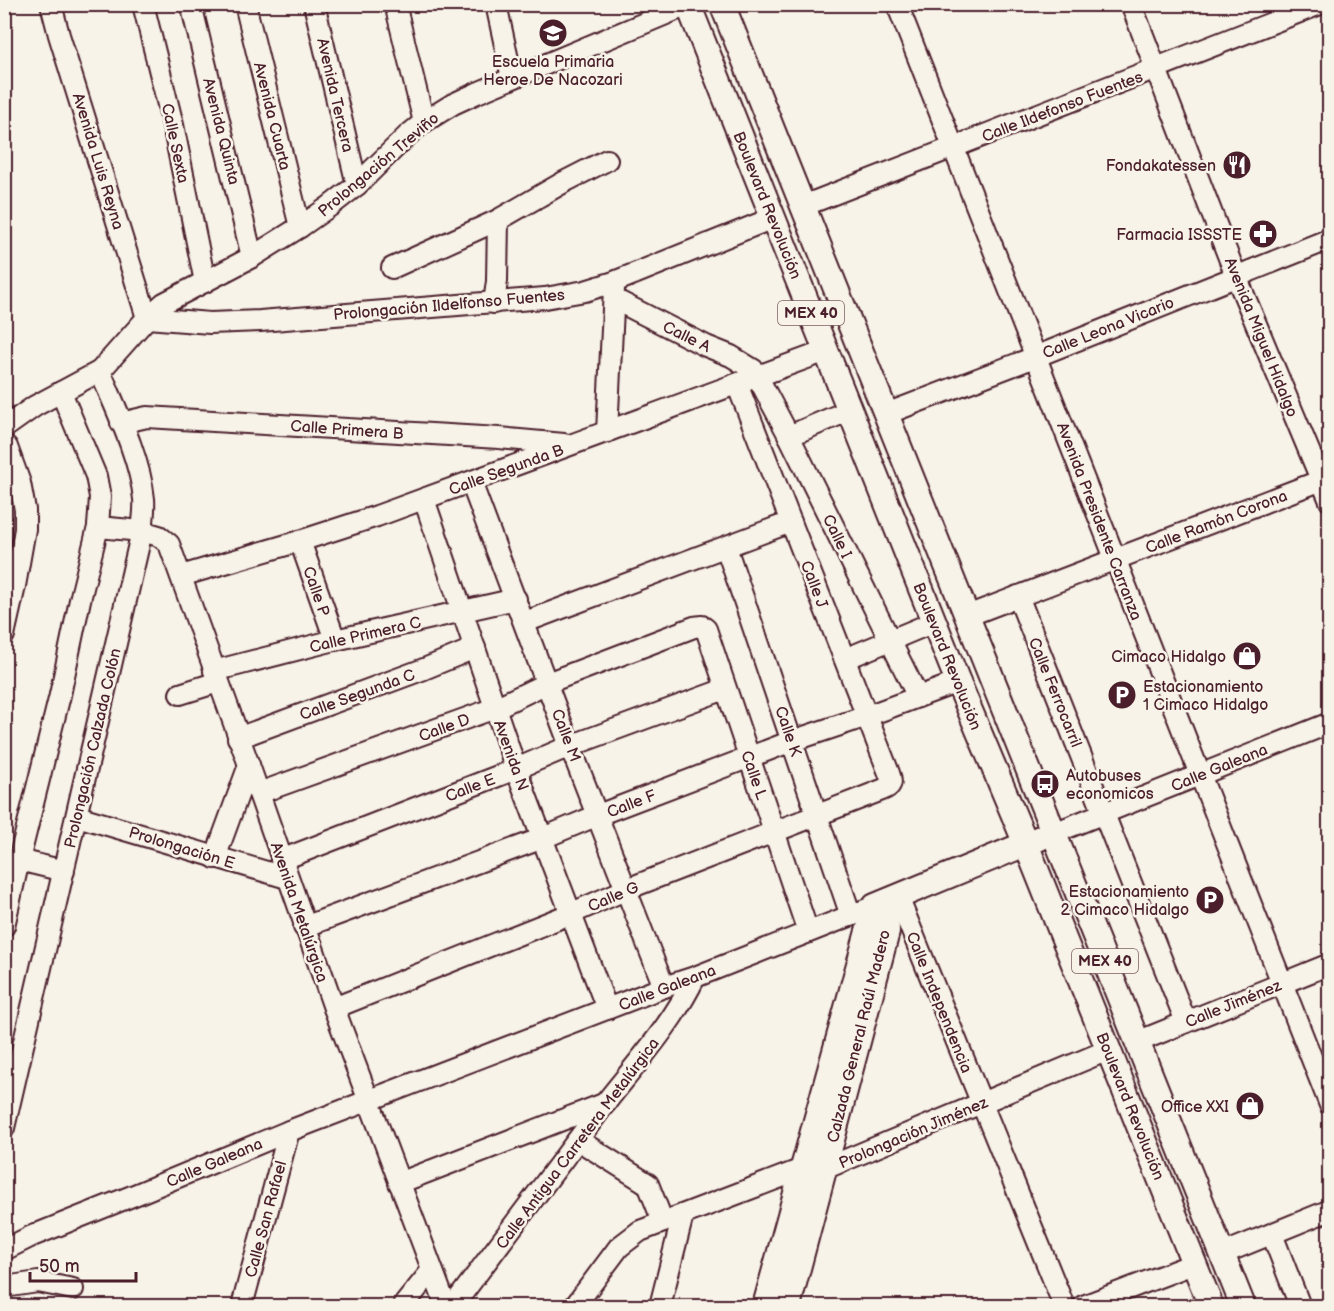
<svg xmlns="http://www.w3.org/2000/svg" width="1334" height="1311" viewBox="0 0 1334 1311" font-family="'Balsamiq Sans',sans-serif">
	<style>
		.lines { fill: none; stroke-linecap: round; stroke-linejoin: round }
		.minor-casing { stroke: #4a1f2b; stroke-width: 24 }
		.major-casing { stroke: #4a1f2b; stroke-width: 28 }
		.minor { stroke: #f7f3e8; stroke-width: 20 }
		.major { stroke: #f7f3e8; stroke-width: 24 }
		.labels { text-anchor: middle; stroke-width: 5; stroke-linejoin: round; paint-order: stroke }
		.shield { fill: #f7f3e8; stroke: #7e5f64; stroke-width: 1.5 }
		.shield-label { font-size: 15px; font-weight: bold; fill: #4a1f2b }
		.poi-label { font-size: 16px; fill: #4a1f2b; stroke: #f7f3e8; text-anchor: end }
		.street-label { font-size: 16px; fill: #4a1f2b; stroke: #f7f3e8 }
	</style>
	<rect width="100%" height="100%" fill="#f7f3e8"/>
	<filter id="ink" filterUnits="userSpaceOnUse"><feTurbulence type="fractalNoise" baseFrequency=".0167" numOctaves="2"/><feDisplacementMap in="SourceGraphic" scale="12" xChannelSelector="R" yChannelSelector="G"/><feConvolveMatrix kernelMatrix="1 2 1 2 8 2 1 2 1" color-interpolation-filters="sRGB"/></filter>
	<g filter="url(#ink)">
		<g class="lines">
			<g class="minor-casing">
				<g id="minor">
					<polyline points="51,4 59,35 147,318"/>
					<polyline points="143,4 173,125 205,282"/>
					<polyline points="191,4 252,257"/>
					<polyline points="245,4 300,227"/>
					<polyline points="314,4 357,185"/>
					<polyline points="395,4 424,122"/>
					<polyline points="496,4 512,78"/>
					<polyline points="897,4 1330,1105"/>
					<polyline points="1131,4 1236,276 1330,501"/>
					<polyline points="803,206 1320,4"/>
					<polyline points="392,268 498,220 564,182 607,160"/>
					<polyline points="614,299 706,346 731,356 754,370 789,436 918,697"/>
					<polyline points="494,303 497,281 498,220"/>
					<polyline points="147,318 210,323 260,321 545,298 585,291 614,282 773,218"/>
					<polyline points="886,414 1035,357 1330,239"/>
					<polyline points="121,423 147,417 499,438 564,444"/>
					<polyline points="4,428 35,406 100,371 147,318 164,303 252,257 300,227 330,206 357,185 408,135 424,122 453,104 477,93 690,4"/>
					<polyline points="607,432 614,288"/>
					<polyline points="789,436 850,410"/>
					<polyline points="4,444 7,447 20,483 25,510 25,529 15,586 4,635"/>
					<polyline points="471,482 570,746 664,987"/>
					<polyline points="424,499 516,769 607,1009"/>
					<polyline points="98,527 142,531 159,536 169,544 249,765 334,1008 446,1306"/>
					<polyline points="300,541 335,640"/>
					<polyline points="726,547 851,916"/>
					<polyline points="181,576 300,541 377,516 826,351"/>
					<polyline points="1018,596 1186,1022"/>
					<polyline points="967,616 1330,477"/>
					<polyline points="525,622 791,522"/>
					<polyline points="845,659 934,622"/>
					<polyline points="214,671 335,640 516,599"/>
					<polyline points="180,694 218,682"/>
					<polyline points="238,738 424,669 475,648"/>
					<polyline points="259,793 495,708 547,683 694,627 702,626 706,629 808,932"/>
					<polyline points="77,816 287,878"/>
					<polyline points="1054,833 1330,723"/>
					<polyline points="215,858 249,765"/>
					<polyline points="19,860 64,871"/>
					<polyline points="281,860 516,769 570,746 725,689"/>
					<polyline points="898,897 1064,1306"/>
					<polyline points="4,926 19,860 60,695 80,600 98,527 100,497 96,476 61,392"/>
					<polyline points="304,927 543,838 598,815 792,741 867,716 958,682"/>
					<path d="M334,1008L570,914L627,889L882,790C891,787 893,783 889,773L737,384"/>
					<polyline points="1137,1042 1330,964"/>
					<path d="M4,1128L142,531C143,521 145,509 144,499C140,458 116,409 100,371"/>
					<polyline points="578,1140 648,1184 663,1222"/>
					<polyline points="399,1183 606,1103"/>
					<polyline points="1272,1234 1300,1306"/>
					<polyline points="4,1250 32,1236 137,1194 289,1131 664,987 695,977 875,906"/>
					<polyline points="1222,1254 1330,1210"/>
					<polyline points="4,1287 38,1282 73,1289"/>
					<polyline points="242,1306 289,1131"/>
					<polyline points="403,1306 432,1270"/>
					<path d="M453,1306C503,1240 553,1173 603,1106C636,1064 672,1025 695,977"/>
					<polyline points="575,1306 619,1247 640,1231 802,1169 824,1169 1108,1050"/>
					<polyline points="660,1306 683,1215"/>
					<polyline points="1083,1306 1193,1264"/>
				</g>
			</g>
			<g class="major-casing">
				<g id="major">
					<polyline points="688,4 958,682 1026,844 1211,1306"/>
					<polyline points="722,4 1243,1306"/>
					<polyline points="765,1306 875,906 1040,838"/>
					<polyline points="788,1306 887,932 886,902"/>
				</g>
			</g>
			<use href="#minor" class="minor"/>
			<use href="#major" class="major"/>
		</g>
	</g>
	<defs>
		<g id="school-disc" transform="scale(1.5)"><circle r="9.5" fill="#4a1f2b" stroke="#f7f3e8"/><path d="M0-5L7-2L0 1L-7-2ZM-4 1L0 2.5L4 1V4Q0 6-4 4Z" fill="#fff"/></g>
		<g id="restaurant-disc" transform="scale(1.5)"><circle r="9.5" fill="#4a1f2b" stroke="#f7f3e8"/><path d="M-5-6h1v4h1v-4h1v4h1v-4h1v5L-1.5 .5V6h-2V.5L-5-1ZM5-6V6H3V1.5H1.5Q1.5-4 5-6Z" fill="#fff"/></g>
		<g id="pharmacy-disc" transform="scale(1.5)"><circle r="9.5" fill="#4a1f2b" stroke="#f7f3e8"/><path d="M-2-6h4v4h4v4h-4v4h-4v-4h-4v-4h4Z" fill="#fff"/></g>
		<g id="shop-disc" transform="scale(1.5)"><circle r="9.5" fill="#4a1f2b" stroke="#f7f3e8"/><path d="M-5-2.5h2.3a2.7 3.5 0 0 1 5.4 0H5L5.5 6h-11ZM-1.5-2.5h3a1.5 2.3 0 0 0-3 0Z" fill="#fff"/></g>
		<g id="parking-disc" transform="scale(1.5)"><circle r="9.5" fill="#4a1f2b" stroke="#f7f3e8"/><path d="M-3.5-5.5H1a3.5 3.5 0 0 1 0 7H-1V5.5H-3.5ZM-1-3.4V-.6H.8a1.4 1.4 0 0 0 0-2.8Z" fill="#fff"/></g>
		<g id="bus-disc" transform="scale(1.5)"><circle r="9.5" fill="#4a1f2b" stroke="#f7f3e8"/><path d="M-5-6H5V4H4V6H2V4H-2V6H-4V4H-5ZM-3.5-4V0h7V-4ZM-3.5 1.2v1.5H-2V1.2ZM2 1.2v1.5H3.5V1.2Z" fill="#fff"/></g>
	</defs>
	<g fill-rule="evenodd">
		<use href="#school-disc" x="553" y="33"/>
		<use href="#restaurant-disc" x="1237" y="165"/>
		<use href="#pharmacy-disc" x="1263" y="234"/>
		<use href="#shop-disc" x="1247" y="656"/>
		<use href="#parking-disc" x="1122" y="695"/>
		<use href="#bus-disc" x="1045" y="784"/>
		<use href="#parking-disc" x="1210" y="900"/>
		<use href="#shop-disc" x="1250" y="1106"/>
	</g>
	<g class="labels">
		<g class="shield">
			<rect x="778" y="301" width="66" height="24" rx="4.5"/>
			<rect x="1072" y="949" width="66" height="24" rx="4.5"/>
		</g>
		<g class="shield-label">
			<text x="811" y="318">MEX 40</text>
			<text x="1105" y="966">MEX 40</text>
		</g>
		<g class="poi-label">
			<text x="553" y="67" text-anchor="middle">Escuela Primaria<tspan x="553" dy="18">Heroe De Nacozari</tspan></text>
			<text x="1216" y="171">Fondakatessen</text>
			<text x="1242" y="240">Farmacia ISSSTE</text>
			<text x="1226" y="662">Cimaco Hidalgo</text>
			<text x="1143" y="692" text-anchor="start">Estacionamiento<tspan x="1143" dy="18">1 Cimaco Hidalgo</tspan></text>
			<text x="1066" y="781" text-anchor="start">Autobuses<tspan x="1066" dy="18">economicos</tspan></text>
			<text x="1189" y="897">Estacionamiento<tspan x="1189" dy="18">2 Cimaco Hidalgo</tspan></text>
			<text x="1229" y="1112">Office XXI</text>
		</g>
		<g class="street-label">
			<text transform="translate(336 95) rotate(77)" y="6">Avenida Tercera</text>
			<text transform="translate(1062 106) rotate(-21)" y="6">Calle Ildefonso Fuentes</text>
			<text transform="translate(273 116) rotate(76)" y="6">Avenida Cuarta</text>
			<text transform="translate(222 131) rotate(76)" y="6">Avenida Quinta</text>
			<text transform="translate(176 143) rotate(78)" y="6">Calle Sexta</text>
			<text transform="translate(99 161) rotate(73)" y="6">Avenida Luis Reyna</text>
			<text transform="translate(378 164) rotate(-40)" y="6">Prolongación Treviño</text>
			<text transform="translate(768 205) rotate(68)" y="6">Boulevard Revolución</text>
			<text transform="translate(449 304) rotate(-5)" y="6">Prolongación Ildelfonso Fuentes</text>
			<text transform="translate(1108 327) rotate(-22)" y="6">Calle Leona Vicario</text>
			<text transform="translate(687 336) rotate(26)" y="6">Calle A</text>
			<text transform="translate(1262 337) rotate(68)" y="6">Avenida Miguel Hidalgo</text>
			<text transform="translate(347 429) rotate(4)" y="6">Calle Primera B</text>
			<text transform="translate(506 469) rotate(-20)" y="6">Calle Segunda B</text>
			<text transform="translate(1100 521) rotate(69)" y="6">Avenida Presidente Carranza</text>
			<text transform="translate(1216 521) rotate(-21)" y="6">Calle Ramón Corona</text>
			<text transform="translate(838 536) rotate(64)" y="6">Calle I</text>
			<text transform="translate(815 584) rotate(69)" y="6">Calle J</text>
			<text transform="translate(317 591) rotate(71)" y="6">Calle P</text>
			<text transform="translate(365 634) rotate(-13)" y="6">Calle Primera C</text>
			<text transform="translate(948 656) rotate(68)" y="6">Boulevard Revolución</text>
			<text transform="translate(1056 692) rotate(68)" y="6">Calle Ferrocarril</text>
			<text transform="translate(357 694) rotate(-20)" y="6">Calle Segunda C</text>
			<text transform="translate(444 727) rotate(-20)" y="6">Calle D</text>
			<text transform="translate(789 731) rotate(71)" y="6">Calle K</text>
			<text transform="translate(567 735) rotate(69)" y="6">Calle M</text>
			<text transform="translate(92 748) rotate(-77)" y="6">Prolongación Calzada Colón</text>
			<text transform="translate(512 755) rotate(70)" y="6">Avenida N</text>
			<text transform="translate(1219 767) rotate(-22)" y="6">Calle Galeana</text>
			<text transform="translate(755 775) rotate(71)" y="6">Calle L</text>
			<text transform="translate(470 787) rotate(-21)" y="6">Calle E</text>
			<text transform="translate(631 803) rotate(-21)" y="6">Calle F</text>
			<text transform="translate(182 847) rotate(17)" y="6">Prolongación E</text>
			<text transform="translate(613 896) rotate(-23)" y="6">Calle G</text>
			<text transform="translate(300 912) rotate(71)" y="6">Avenida Metalúrgica</text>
			<text transform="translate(667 987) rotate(-21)" y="6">Calle Galeana</text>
			<text transform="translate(940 1002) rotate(68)" y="6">Calle Independencia</text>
			<text transform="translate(1233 1003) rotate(-22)" y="6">Calle Jiménez</text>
			<text transform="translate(858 1036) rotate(-76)" y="6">Calzada General Raúl Madero</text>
			<text transform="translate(1131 1106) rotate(68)" y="6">Boulevard Revolución</text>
			<text transform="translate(913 1132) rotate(-23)" y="6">Prolongación Jiménez</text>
			<text transform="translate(577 1143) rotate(-53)" y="6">Calle Antigua Carretera Metalúrgica</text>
			<text transform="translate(214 1162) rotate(-23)" y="6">Calle Galeana</text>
			<text transform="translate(265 1219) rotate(-75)" y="6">Calle San Rafael</text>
		</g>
	</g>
	<rect width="1334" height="1311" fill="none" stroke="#f7f3e8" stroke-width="24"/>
	<rect x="12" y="12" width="1310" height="1287" fill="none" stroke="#4a1f2b" stroke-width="2" filter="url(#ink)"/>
	<path d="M30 1272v9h106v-9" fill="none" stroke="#4a1f2b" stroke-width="3"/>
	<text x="39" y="1272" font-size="18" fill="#4a1f2b" stroke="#f7f3e8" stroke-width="4.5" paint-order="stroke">50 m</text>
</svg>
